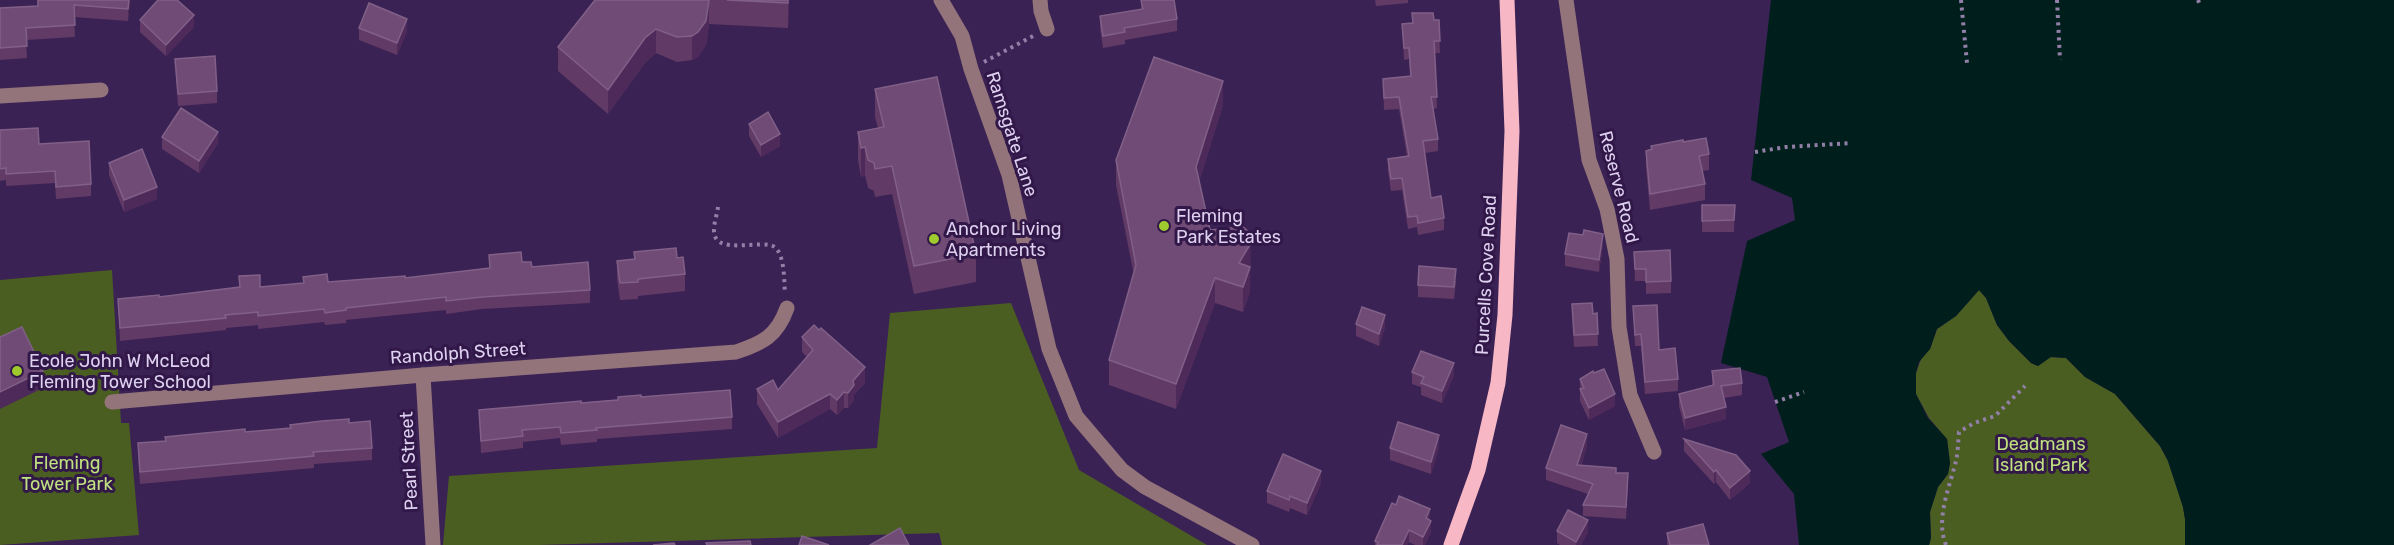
<svg xmlns="http://www.w3.org/2000/svg" width="2394" height="545" viewBox="0 0 2394 545" font-family="Rubik,sans-serif">
	<style>
		.green { fill: #4b5e22 }
		.water { fill: #001f1c }
		.lines { fill: none; stroke-linecap: round; stroke-linejoin: round }
		.path { stroke: #9280a8; stroke-width: 4; stroke-dasharray: 3 4.5; stroke-linecap: butt }
		.minor { stroke: #93747b; stroke-width: 15 }
		.major { stroke: #f7b7c5; stroke-width: 15 }
		.wall { fill: #623a66 }
		.shaded-wall { fill: #4d2a59 }
		.building { fill: #704b75; stroke: #816088; stroke-width: 1.5 }
		.poi-dot { fill: #9eca2e; stroke: #311849; stroke-width: 2 }
		.labels { text-anchor: middle; stroke-width: 6; stroke-linejoin: round; paint-order: stroke }
		.street-label { font-size: 18px; fill: #ded1f0; stroke: #311849 }
		.poi-label { font-size: 18px; fill: #ded1f0; stroke: #311849; text-anchor: start }
		.park-label { font-size: 18px; fill: #c0e180; stroke: #311849 }
	</style>
	<rect width="100%" height="100%" fill="#3b2254"/>
	<g class="green">
		<polygon points="112,270 121,423 129,423 139,535 0,545 0,280"/>
		<polygon points="1979,290 1986,298 1997,325 2009,341 2031,363 2038,366 2050,357 2066,358 2085,377 2115,394 2160,446 2168,461 2183,507 2185,519 2185,545 1929,545 1931,538 1930,512 1938,487 1948,474 1950,463 1947,439 1929,418 1916,394 1916,373 1921,359 1930,349 1937,329 1956,316"/>
		<polygon points="1011,303 1079,470 1207,545 942,545 939,533 539,545 443,545 449,476 877,448 890,313"/>
	</g>
	<polygon class="water" points="1771,0 2394,0 2394,545 2185,545 2185,519 2183,507 2168,461 2160,446 2115,394 2085,377 2066,358 2051,357 2038,366 2031,363 2009,341 1997,325 1986,298 1979,290 1956,316 1937,329 1930,349 1919,362 1916,373 1916,394 1928,418 1947,439 1950,463 1948,474 1938,487 1930,512 1931,538 1929,545 1799,545 1794,494 1761,454 1789,442 1767,377 1721,363 1747,241 1795,220 1792,198 1751,180"/>
	<g class="lines">
		<g class="path">
			<polyline points="1961,0 1967,63"/>
			<polyline points="2057,0 2060,60"/>
			<polyline points="2198,0 2200,5"/>
			<polyline points="984,62 1033,36"/>
			<polyline points="1755,152 1786,147 1852,143"/>
			<path d="M718,207C717,214 714,223 714,230C713,258 765,237 776,248C785,258 784,282 785,294"/>
			<polyline points="1775,402 1804,392"/>
			<path d="M1946,545C1935,519 1950,486 1956,461C1958,452 1958,442 1959,432L1974,423L1995,416L2025,386"/>
		</g>
		<g class="minor">
			<polyline points="941,0 962,36 971,69 1009,175 1049,349 1076,416 1122,470 1145,487 1252,545"/>
			<polyline points="1040,0 1041,11 1047,29"/>
			<polyline points="1566,0 1589,160 1607,209 1617,259 1619,327 1630,395 1654,452"/>
			<polyline points="0,96 101,90"/>
			<polyline points="423,375 433,545"/>
			<path d="M112,402L423,375L736,352C763,343 777,336 787,308"/>
		</g>
		<polyline class="major" points="1451,545 1478,470 1498,383 1505,315 1512,131 1507,0"/>
	</g>
	<g class="wall">
		<polygon points="37,0 130,0 128,21 74,17 75,37 26,40 27,58 0,60 0,8 38,6"/>
		<polygon points="595,0 789,0 788,28 709,24 706,45 698,57 692,60 677,62 656,53 645,63 608,114 558,71 558,47"/>
		<polygon points="1141,0 1177,19 1177,31 1125,40 1125,44 1103,48 1100,28 1100,16 1141,10"/>
		<polygon points="1375,0 1408,0 1408,3 1376,6"/>
		<polygon points="140,20 194,27 166,56 140,32"/>
		<polygon points="1439,20 1440,53 1435,53 1437,108 1433,109 1438,139 1438,151 1425,153 1431,198 1444,218 1444,230 1418,235 1417,227 1408,229 1402,190 1391,191 1388,171 1388,159 1407,156 1399,109 1384,110 1383,79 1410,76 1409,59 1404,60 1402,24"/>
		<polygon points="359,28 407,31 397,55 359,40"/>
		<polygon points="175,59 217,91 217,103 178,106"/>
		<polygon points="875,89 976,254 976,282 914,294 892,194 875,197 874,191 868,188 865,175 861,177 858,160 858,132 878,128 875,117"/>
		<polygon points="1223,105 1199,182 1210,230 1251,267 1250,269 1250,292 1243,312 1215,303 1176,409 1109,385 1109,360 1134,275 1116,185 1116,160"/>
		<polygon points="749,124 780,146 761,157 749,136"/>
		<polygon points="0,130 39,144 91,184 91,196 56,199 55,183 6,186 6,180 0,181"/>
		<polygon points="162,137 218,143 199,173 162,149"/>
		<polygon points="1683,142 1709,154 1709,170 1702,171 1705,184 1705,200 1650,210 1646,167 1646,151 1651,150 1651,146"/>
		<polygon points="109,163 157,199 124,212 109,175"/>
		<polygon points="1702,205 1735,205 1734,232 1702,232"/>
		<polygon points="1603,245 1599,272 1565,266 1565,254"/>
		<polygon points="634,252 677,258 685,274 685,291 638,296 638,299 620,300 617,278 617,261 634,259"/>
		<polygon points="1634,252 1671,281 1671,293 1646,294 1646,281 1635,281"/>
		<polygon points="489,255 522,262 590,290 590,303 482,309 446,314 446,310 346,320 346,323 325,325 324,322 258,329 258,325 226,328 226,330 120,341 118,299 159,297 239,287 239,276 260,287 303,283 303,277 328,282 405,278 489,268"/>
		<polygon points="1456,281 1454,299 1418,297 1418,285"/>
		<polygon points="1572,304 1593,314 1597,313 1598,346 1574,347"/>
		<polygon points="1633,306 1659,350 1678,379 1678,391 1645,394 1641,346 1635,346"/>
		<polygon points="1356,324 1385,327 1379,346 1356,336"/>
		<polygon points="802,337 865,383 854,395 854,400 848,408 844,408 837,415 830,409 778,438 757,404 757,389 778,390 807,357 802,352"/>
		<polygon points="1712,371 1742,383 1742,395 1724,398 1726,419 1685,430 1679,406 1679,394 1712,386"/>
		<polygon points="1412,372 1454,375 1442,403 1421,395 1421,387 1412,384"/>
		<polygon points="1580,379 1615,406 1589,420 1580,401"/>
		<polygon points="641,397 732,417 732,429 597,439 597,442 561,445 560,438 523,442 523,448 481,453 479,410 581,403"/>
		<polygon points="349,423 372,448 372,460 314,464 314,468 140,484 138,455 138,443 165,441 165,437 245,432 290,428 290,425"/>
		<polygon points="1684,439 1750,483 1730,500 1716,482 1714,484 1684,451"/>
		<polygon points="1587,446 1581,466 1616,473 1628,485 1626,519 1583,516 1583,505 1588,494 1546,480 1546,468"/>
		<polygon points="1439,447 1431,474 1390,460 1390,448"/>
		<polygon points="1321,483 1307,515 1290,508 1289,512 1267,503 1267,491"/>
		<polygon points="1430,520 1431,532 1425,545 1415,545 1409,542 1407,545 1375,545 1375,541"/>
		<polygon points="1557,531 1588,532 1581,545 1560,545 1557,543"/>
		<polygon points="1667,533 1709,545 1667,545"/>
	</g>
	<g class="shaded-wall">
		<polygon points="129,0 130,0 128,21 128,9"/>
		<polygon points="709,0 709,24 706,45 698,57 692,60 692,36"/>
		<polygon points="788,0 789,0 788,28"/>
		<polygon points="194,15 194,27 166,56 166,45"/>
		<polygon points="407,19 407,31 397,55 397,43"/>
		<polygon points="656,29 656,53 645,63 608,114 608,90 645,38"/>
		<polygon points="1223,81 1223,105 1196,192 1196,167"/>
		<polygon points="218,132 218,143 199,173 199,161"/>
		<polygon points="780,134 780,146 761,157 761,145"/>
		<polygon points="865,147 865,175 861,177 861,148"/>
		<polygon points="157,187 157,199 124,212 124,200"/>
		<polygon points="1603,234 1603,245 1599,272 1599,260"/>
		<polygon points="1251,243 1250,292 1243,312 1243,287 1239,263"/>
		<polygon points="1215,278 1215,303 1176,409 1176,384"/>
		<polygon points="1385,315 1385,327 1379,346 1379,334"/>
		<polygon points="1454,363 1454,375 1442,403 1442,391"/>
		<polygon points="865,367 865,383 854,395 854,400 848,408 848,393 853,381"/>
		<polygon points="43,371 43,388 0,409 0,392"/>
		<polygon points="844,392 844,408 837,415 837,400"/>
		<polygon points="830,394 830,409 778,438 778,422"/>
		<polygon points="1615,394 1615,406 1589,420 1589,408"/>
		<polygon points="1726,407 1726,419 1685,430 1685,418"/>
		<polygon points="1587,434 1587,446 1577,477 1577,465"/>
		<polygon points="1439,435 1439,447 1431,474 1431,462"/>
		<polygon points="1716,470 1716,482 1714,484 1714,472"/>
		<polygon points="1321,471 1321,483 1307,515 1307,503"/>
		<polygon points="1750,471 1750,483 1730,500 1730,488"/>
		<polygon points="1430,509 1430,521 1426,518"/>
		<polygon points="1588,520 1588,532 1581,545 1576,545 1576,542"/>
		<polygon points="1431,521 1431,532 1425,545 1423,545 1423,537"/>
		<polygon points="1409,530 1409,542 1407,545 1402,545"/>
	</g>
	<g class="building">
		<polygon points="38,0 129,0 128,9 74,5 75,25 26,28 27,46 0,48 0,8 38,6"/>
		<polygon points="158,0 177,0 194,15 166,45 140,20"/>
		<polygon points="595,0 709,0 706,21 698,32 692,36 677,37 656,29 645,38 608,90 558,47"/>
		<polygon points="727,0 788,0 788,3"/>
		<polygon points="1141,0 1174,0 1177,19 1124,28 1125,32 1103,36 1100,16 1143,9"/>
		<polygon points="369,3 407,19 397,43 359,28"/>
		<polygon points="1412,13 1433,13 1434,20 1439,20 1440,41 1434,41 1437,97 1431,97 1438,139 1423,141 1431,198 1441,196 1444,218 1418,223 1417,216 1408,217 1402,178 1391,179 1388,159 1409,156 1399,97 1384,98 1383,79 1411,76 1409,48 1404,48 1402,24 1413,23"/>
		<polygon points="215,56 217,91 178,94 175,59"/>
		<polygon points="1154,57 1223,81 1196,167 1210,230 1243,227 1249,232 1251,243 1239,263 1250,267 1243,287 1215,278 1176,384 1109,360 1136,265 1116,160"/>
		<polygon points="937,77 976,254 914,266 892,166 875,169 874,163 868,160 865,147 861,148 858,132 884,127 875,89"/>
		<polygon points="181,108 218,132 199,161 162,137"/>
		<polygon points="768,112 780,134 761,145 749,124"/>
		<polygon points="38,128 39,144 89,141 91,184 56,187 55,171 6,174 6,168 0,169 0,130"/>
		<polygon points="1706,138 1709,154 1699,156 1705,184 1650,194 1646,151 1652,149 1651,146 1683,140 1683,142"/>
		<polygon points="142,149 157,187 124,200 109,163"/>
		<polygon points="1702,205 1735,205 1734,220 1702,221"/>
		<polygon points="1584,230 1603,234 1599,260 1565,254 1569,233 1583,235"/>
		<polygon points="676,248 677,258 683,257 685,274 638,279 638,282 620,283 617,261 635,259 634,252"/>
		<polygon points="1670,250 1671,281 1646,282 1646,269 1635,269 1634,252"/>
		<polygon points="521,252 522,262 531,262 532,267 588,262 590,290 482,297 446,301 446,297 346,308 346,310 325,313 324,309 258,316 258,312 225,315 226,318 120,328 118,299 159,295 159,297 240,287 239,276 260,275 260,287 304,283 303,277 327,274 328,282 405,276 405,278 490,268 489,255"/>
		<polygon points="1419,266 1456,269 1454,287 1418,285"/>
		<polygon points="1592,303 1593,314 1597,313 1598,334 1574,335 1572,304"/>
		<polygon points="1657,305 1659,350 1675,348 1678,379 1645,382 1641,334 1635,335 1633,306"/>
		<polygon points="1362,307 1385,315 1379,334 1356,324"/>
		<polygon points="814,325 819,330 821,328 865,367 853,381 854,385 848,393 844,392 837,400 830,394 778,422 757,389 773,380 778,390 813,350 802,337"/>
		<polygon points="22,327 43,371 0,392 0,337"/>
		<polygon points="1421,351 1454,363 1442,391 1421,383 1424,377 1412,372"/>
		<polygon points="1740,368 1742,383 1721,386 1726,407 1685,418 1679,394 1714,385 1712,371"/>
		<polygon points="1604,369 1615,394 1589,408 1580,389 1584,388 1580,379 1593,371 1594,373"/>
		<polygon points="730,390 732,417 596,428 597,430 561,433 560,427 522,430 523,436 481,441 479,410 581,401 581,403 618,400 618,397 641,395 641,397"/>
		<polygon points="349,419 349,423 370,421 372,448 313,452 314,456 140,472 138,443 166,441 165,437 245,429 245,432 291,428 290,425 322,421"/>
		<polygon points="1398,422 1439,435 1431,462 1390,448"/>
		<polygon points="1561,425 1587,434 1577,465 1616,468 1616,473 1628,473 1626,507 1583,505 1593,484 1546,468"/>
		<polygon points="1684,439 1736,455 1750,471 1730,488 1716,470 1714,472"/>
		<polygon points="1283,454 1321,471 1307,503 1290,496 1289,500 1267,491"/>
		<polygon points="1399,496 1430,509 1426,518 1431,521 1423,537 1409,530 1402,545 1377,545 1378,542 1375,541 1392,503 1396,505"/>
		<polygon points="1568,510 1588,520 1576,542 1557,531"/>
		<polygon points="1703,524 1709,545 1670,545 1667,533"/>
		<polygon points="900,528 909,545 870,545"/>
		<polygon points="802,536 829,545 799,545"/>
		<polygon points="750,541 751,545 707,545 706,543"/>
		<polygon points="674,543 675,545 653,545"/>
	</g>
	<g class="poi-dot">
		<circle cx="1164" cy="226" r="6"/>
		<circle cx="934" cy="239" r="6"/>
		<circle cx="17" cy="371" r="6"/>
	</g>
	<g class="labels">
		<g class="street-label">
			<text transform="translate(1012 134) rotate(72)" y="6">Ramsgate Lane</text>
			<text transform="translate(1619 187) rotate(76)" y="6">Reserve Road</text>
			<text transform="translate(1486 275) rotate(-87)" y="6">Purcells Cove Road</text>
			<text transform="translate(458 353) rotate(-4)" y="6">Randolph Street</text>
			<text transform="translate(409 461) rotate(-93)" y="6">Pearl Street</text>
		</g>
		<g class="poi-label">
			<text x="1176" y="222">Fleming<tspan x="1176" dy="21">Park Estates</tspan></text>
			<text x="946" y="235">Anchor Living<tspan x="946" dy="21">Apartments</tspan></text>
			<text x="29" y="367">Ecole John W McLeod<tspan x="29" dy="21">Fleming Tower School</tspan></text>
		</g>
		<g class="park-label">
			<text x="2041" y="450">Deadmans<tspan x="2041" dy="21">Island Park</tspan></text>
			<text x="67" y="469">Fleming<tspan x="67" dy="21">Tower Park</tspan></text>
		</g>
	</g>
</svg>
